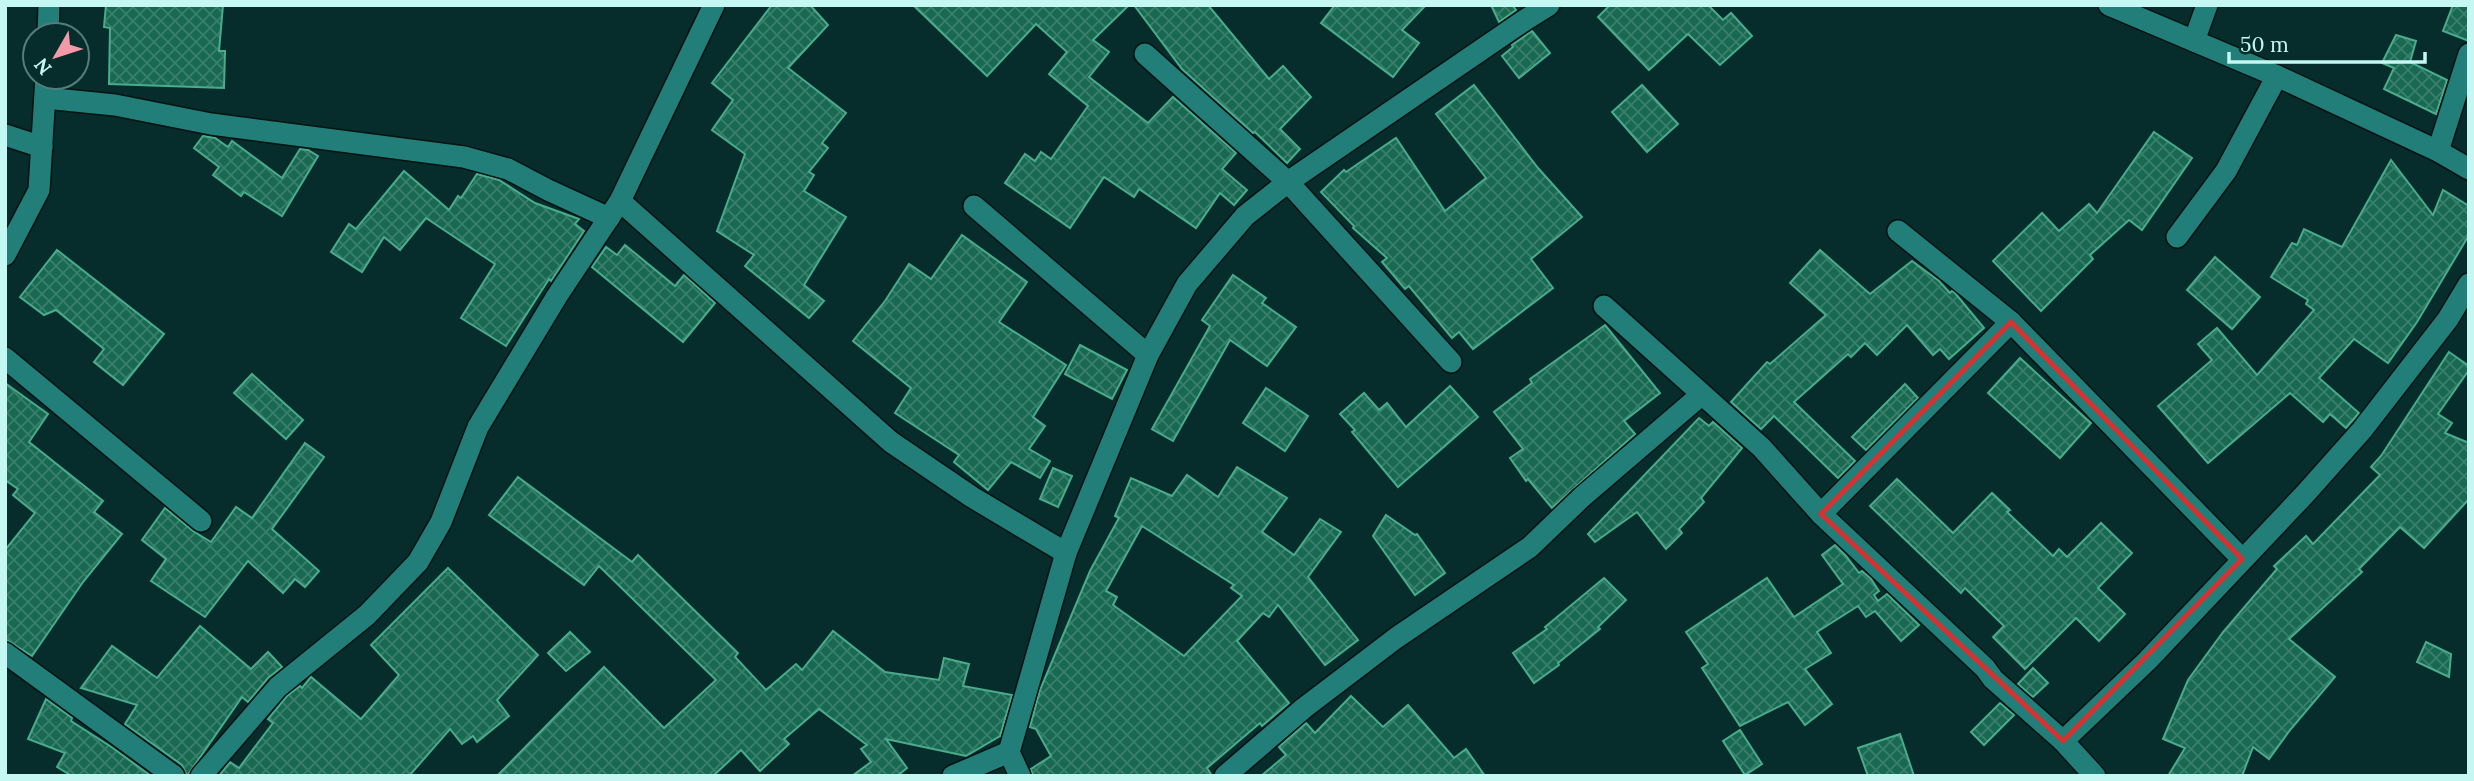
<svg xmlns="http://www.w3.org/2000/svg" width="2474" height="781" viewBox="0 0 2474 781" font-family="Lora,serif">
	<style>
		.building { fill: url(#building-cross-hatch); stroke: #49ac8c; stroke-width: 2; fill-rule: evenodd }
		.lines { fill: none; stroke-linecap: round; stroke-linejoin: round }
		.street-casing { stroke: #051311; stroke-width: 24 }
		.street { stroke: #217e79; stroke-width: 21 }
		.marked { fill: none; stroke: #d53232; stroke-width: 5; stroke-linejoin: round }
	</style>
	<defs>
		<pattern id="building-cross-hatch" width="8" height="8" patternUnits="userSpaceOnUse" patternTransform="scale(1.75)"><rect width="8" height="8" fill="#196952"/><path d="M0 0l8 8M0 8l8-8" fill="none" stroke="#397f6b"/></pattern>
	</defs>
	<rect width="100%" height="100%" fill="#062d2b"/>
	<g class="building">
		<polygon points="106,5 223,5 219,51 225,51 224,88 109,84 110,28 104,27"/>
		<polygon points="772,5 810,5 828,25 788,68 846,113 822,143 828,148 809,172 814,175 804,191 846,217 804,285 824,301 809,318 745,266 754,255 717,231 745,154 712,130 733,100 712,83"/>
		<polygon points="913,5 1129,5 1093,40 1109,52 1089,77 1148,123 1173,97 1236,153 1222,169 1247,190 1234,205 1220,193 1196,228 1139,189 1134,197 1104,177 1070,228 1005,183 1025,154 1035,161 1041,152 1051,159 1088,106 1049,74 1067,52 1036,24 987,76"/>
		<polygon points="1134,5 1208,5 1269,79 1283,66 1311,97 1280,129 1300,149 1287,163 1255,132 1253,133 1182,69"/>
		<polygon points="1335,5 1426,5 1402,30 1419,43 1393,77 1321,23"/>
		<polygon points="1491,5 1512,5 1516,10 1499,22"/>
		<polygon points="1610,5 1708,5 1723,20 1731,13 1752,36 1720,65 1688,34 1649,70 1598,17"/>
		<polygon points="2453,5 2469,5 2469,41 2443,31"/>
		<polygon points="1532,31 1550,53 1519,78 1502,56 1513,47 1512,45"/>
		<polygon points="2396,35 2416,41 2410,62 2447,80 2436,114 2384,89 2394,68 2382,63"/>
		<polygon points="1474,85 1538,168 1582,217 1531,259 1553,288 1473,349 1459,332 1452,338 1409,286 1405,289 1382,262 1387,258 1353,228 1354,226 1321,192 1344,170 1346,172 1396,138 1445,211 1486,178 1436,114"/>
		<polygon points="1642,85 1678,124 1647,152 1612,112"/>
		<polygon points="2154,132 2192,158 2142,230 2129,220 2090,255 2093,259 2041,311 1993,261 2042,213 2059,231 2089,204 2097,213"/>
		<polygon points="203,136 215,138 228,147 232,141 282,178 300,149 308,150 318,156 282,216 244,192 241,196 213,175 219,167 194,148"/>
		<polygon points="2391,160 2433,215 2443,190 2469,206 2469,235 2417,322 2388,363 2354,339 2319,378 2359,413 2346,428 2330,414 2323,422 2290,393 2208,463 2158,406 2212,360 2198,344 2217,328 2257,375 2314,310 2306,304 2308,300 2271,277 2292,243 2297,245 2304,229 2342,247"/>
		<polygon points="404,171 449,210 458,196 461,198 477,174 499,180 535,203 579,219 575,224 584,231 551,281 549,279 506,346 461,318 495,264 426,218 400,250 384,237 362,272 331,252 349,224 356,229"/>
		<polygon points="962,235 1027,282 999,322 1066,365 1033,417 1045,426 1029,449 1050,461 1040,478 1011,462 988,490 954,462 959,455 895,413 911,388 853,341 885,301 909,264 931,279"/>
		<polygon points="625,245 675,286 684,275 715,303 683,342 592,267 606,247 617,255"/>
		<polygon points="57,250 164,334 123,385 94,362 104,349 56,310 44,315 20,297"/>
		<polygon points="1820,250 1870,294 1912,261 1939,281 1950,293 1952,291 1955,293 1984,328 1949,359 1940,349 1933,355 1907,325 1877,355 1865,343 1851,357 1848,354 1794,402 1855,461 1838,478 1774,416 1761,429 1731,402 1767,362 1770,364 1826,315 1790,283"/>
		<polygon points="2215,257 2260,297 2232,329 2187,290"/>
		<polygon points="1233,275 1266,298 1262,303 1296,327 1267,366 1230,340 1173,441 1152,429 1210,326 1202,320"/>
		<polygon points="1605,325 1660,393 1624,421 1635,434 1552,508 1528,479 1526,481 1510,458 1523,449 1494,412 1532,383 1530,379"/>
		<polygon points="1080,345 1127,370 1112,399 1065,374"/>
		<polygon points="2449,352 2469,366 2469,370 2438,414 2452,423 2445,433 2469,443 2469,499 2424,548 2400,527 2359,569 2362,572 2289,639 2335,677 2290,730 2269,759 2253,747 2242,776 2168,776 2185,748 2163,739 2188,680 2223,632 2277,569 2274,566 2306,536 2313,544 2380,475 2371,467 2381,456"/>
		<polygon points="2020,358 2091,423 2060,458 1988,393"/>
		<polygon points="252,374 303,420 286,439 234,393"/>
		<polygon points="5,383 48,414 29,442 103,501 94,512 122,534 83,582 32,656 5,639 5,550 35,513 13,495 18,489 5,480"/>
		<polygon points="1905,384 1918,398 1866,450 1852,437"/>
		<polygon points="1450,386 1478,417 1398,487 1352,432 1355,430 1340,414 1364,393 1379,410 1387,403 1406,427"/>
		<polygon points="1266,388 1308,416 1285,451 1243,423"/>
		<polygon points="1699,418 1709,426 1713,422 1742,448 1701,498 1704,502 1679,529 1682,533 1666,549 1637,512 1595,542 1588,534"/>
		<polygon points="305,443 324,457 272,529 319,571 305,587 295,579 283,593 248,561 205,617 151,581 166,559 142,540 165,508 193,531 211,542 236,507 252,518"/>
		<path d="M1237,467L1287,498L1262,532L1294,555L1320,519L1341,532L1308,577L1358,640L1325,665L1278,605L1269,617L1263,613L1237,641L1289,703L1262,726L1260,723L1207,768L1212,776H1033L1031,769L1051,756L1036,729L1030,727L1040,690L1090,571L1119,518L1115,516L1131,478L1172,496L1187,475L1218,497ZM1142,526L1234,585L1231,588L1242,596L1184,656L1113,605L1117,597L1106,591Z"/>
		<polygon points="1053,468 1072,476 1058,507 1040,499"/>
		<polygon points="518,477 632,562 638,555 738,653 735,657 766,690 796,664 802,670 833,631 885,672 939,680 944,658 969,664 963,686 1012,695 1000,736 966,756 886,739 907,768 897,776 852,776 871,762 861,749 867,745 819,709 784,739 789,744 760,771 741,750 713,776 497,776 604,667 664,728 716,680 599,566 584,585 489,515"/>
		<polygon points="1897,479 1953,533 1992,493 2010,510 2007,512 2053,556 2059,549 2067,557 2101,523 2132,553 2098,588 2125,614 2099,641 2076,618 2025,669 1993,637 2004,626 1965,588 1961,593 1870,506"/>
		<polygon points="1386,515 1415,535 1417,534 1445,573 1415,595 1373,536"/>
		<polygon points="1835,545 1846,556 1859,573 1862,571 1871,579 1879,591 1874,595 1878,601 1887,594 1919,625 1901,641 1875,611 1866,617 1858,606 1817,632 1831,653 1805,669 1832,704 1805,725 1788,702 1740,726 1702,668 1708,664 1686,632 1767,578 1794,617 1843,584 1822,555"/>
		<polygon points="448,568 538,655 497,700 509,716 477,742 473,736 462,744 450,729 409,776 219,776 230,762 239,768 273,723 268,719 287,696 300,686 302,688 311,677 361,719 399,675 371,645"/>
		<polygon points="1604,578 1626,600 1598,627 1600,629 1558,663 1559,665 1534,683 1513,653 1547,629 1545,627"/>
		<polygon points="200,626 251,669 268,652 282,667 268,678 248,702 242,697 187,776 182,765 125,724 137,705 81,688 112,646 157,678"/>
		<polygon points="570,632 590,652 566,671 548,653"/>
		<polygon points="2426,642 2451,654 2449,677 2417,662"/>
		<polygon points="2033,668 2048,683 2033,697 2018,684"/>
		<polygon points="1351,696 1383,727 1408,705 1454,758 1466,749 1485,776 1261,776 1286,755 1279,747 1306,723 1315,733"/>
		<polygon points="46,699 72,718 71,721 110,746 151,776 72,776 57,767 65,753 28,739"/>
		<polygon points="2000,703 2014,715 1984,745 1971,732"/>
		<polygon points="1740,730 1762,764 1745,775 1723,741"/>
		<polygon points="1900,734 1914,776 1868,776 1858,748"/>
	</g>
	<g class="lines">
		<g class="street-casing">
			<g id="street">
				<polyline points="2109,5 2277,76 2438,151 2469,169"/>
				<polyline points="48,35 49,5"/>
				<polyline points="2194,41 2207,5"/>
				<polyline points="1145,54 1288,182 1451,362"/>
				<polyline points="45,98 115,105 211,124 464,157 508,169 548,190 609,218"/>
				<polyline points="5,135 42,147"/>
				<polyline points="2438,151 2469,54"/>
				<polyline points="620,201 891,442 972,497 1066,553"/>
				<polyline points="974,206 1148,355"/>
				<polyline points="1898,231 2011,322 2242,559"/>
				<polyline points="2177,237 2226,171 2277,76"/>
				<polyline points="5,255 39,190 46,77"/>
				<polyline points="1604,306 1762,448 1821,514 1985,668 1993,679 2063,741 2095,776"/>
				<polyline points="5,358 201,521"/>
				<polyline points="1821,514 2011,322"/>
				<polyline points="5,653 174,776"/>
				<polyline points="2063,741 2147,661 2305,494 2362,430 2448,319 2469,284"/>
				<polyline points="201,776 278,687 367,615 418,562 441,522 478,427 557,296 620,201 714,5"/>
				<polyline points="953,776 1009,752"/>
				<polyline points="1020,776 1009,752 1066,553 1148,355 1187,284 1245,216 1288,182 1525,20 1549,5"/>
				<polyline points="1225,776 1304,708 1396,638 1530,547 1582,497 1701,395"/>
			</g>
		</g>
		<use href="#street" class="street"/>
	</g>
	<path class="marked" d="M2011,322L2242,559L2063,741L1821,514Z"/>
	<rect width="2474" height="781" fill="none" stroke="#c5f8f3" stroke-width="14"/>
	<g transform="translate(56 56) rotate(231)"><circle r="33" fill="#062d2b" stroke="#527e7b" stroke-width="2"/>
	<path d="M0-5L12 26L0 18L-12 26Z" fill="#f39aa9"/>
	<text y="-10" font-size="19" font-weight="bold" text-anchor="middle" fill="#c5f8f3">N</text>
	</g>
	<path d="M2229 52v10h196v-10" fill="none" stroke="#c5f8f3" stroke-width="3.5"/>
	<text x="2240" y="52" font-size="21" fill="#c5f8f3" stroke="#062d2b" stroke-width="5" paint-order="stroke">50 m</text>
</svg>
